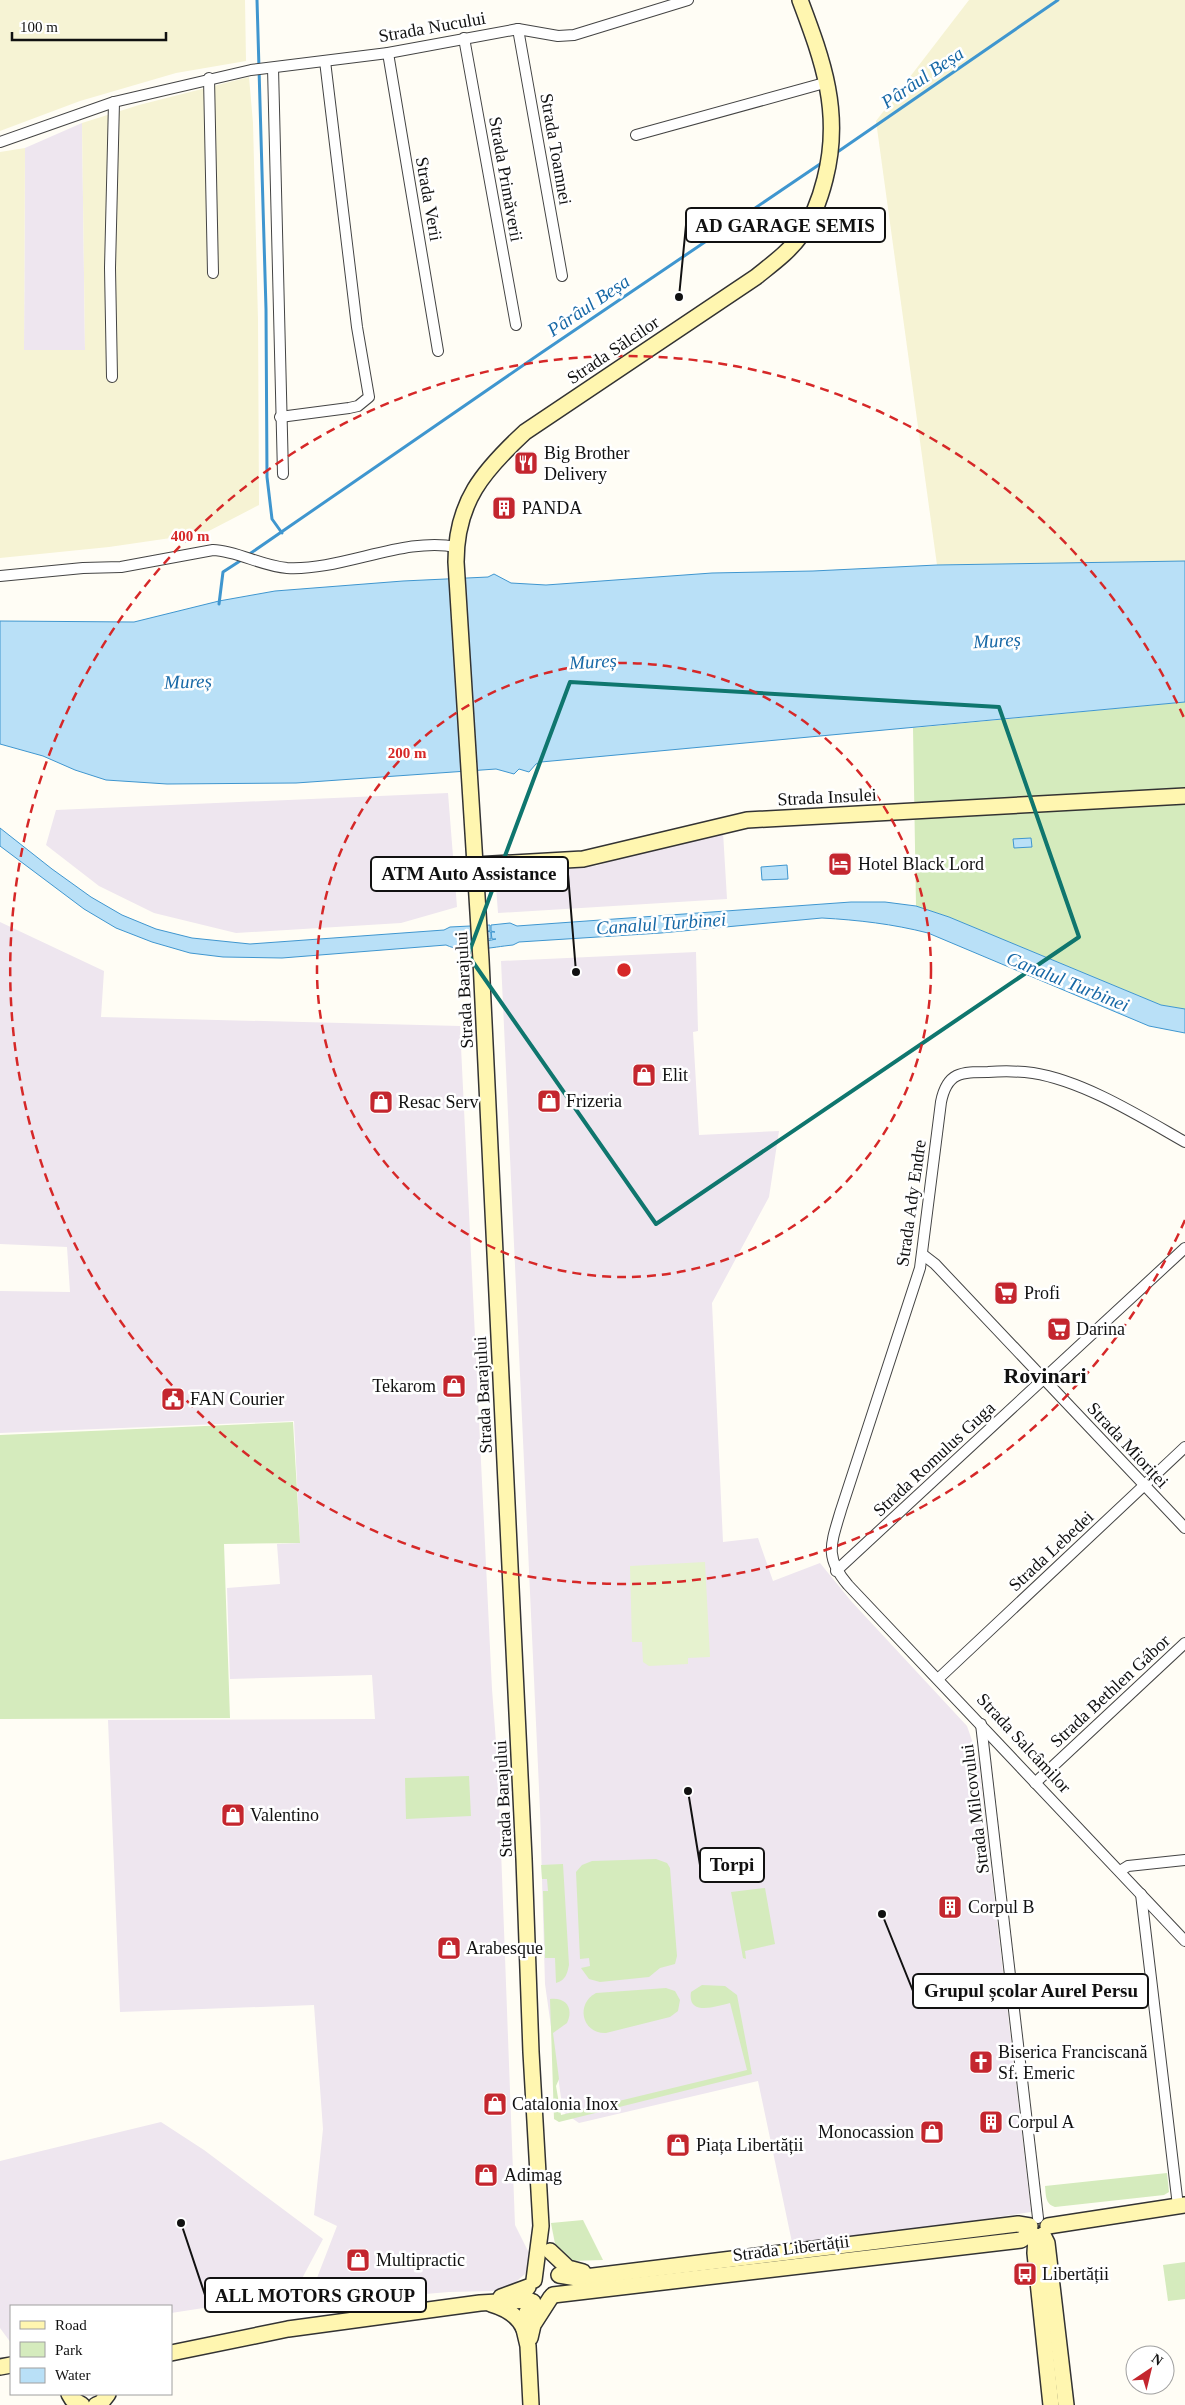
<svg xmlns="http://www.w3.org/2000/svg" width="1185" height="2405" viewBox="0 0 1185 2405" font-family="'Times New Roman',serif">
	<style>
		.industrial { fill: #eee6ef }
		.farmland { fill: #f6f3d4 }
		.green { fill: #d5ebbd }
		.pitch { fill: #e6f2cf }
		.water { fill: #b9e0f7; stroke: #3f96cf }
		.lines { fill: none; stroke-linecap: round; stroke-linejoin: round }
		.stream { stroke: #3f96cf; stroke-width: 3 }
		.street-casing { stroke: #444; stroke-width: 12 }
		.secondary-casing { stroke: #333; stroke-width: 18 }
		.street { stroke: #fff; stroke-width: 10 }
		.secondary { stroke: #fff6b0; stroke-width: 15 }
		.marked { fill: none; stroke: #0f766e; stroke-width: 4; stroke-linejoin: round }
		.ring { fill: none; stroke: #d62828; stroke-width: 2.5; stroke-dasharray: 9 6 }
		.labels { text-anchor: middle; stroke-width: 5; stroke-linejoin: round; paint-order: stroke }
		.street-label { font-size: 18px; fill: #111; stroke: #fff }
		.poi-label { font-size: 18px; fill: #111; stroke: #fff; text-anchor: start }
		.water-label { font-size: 19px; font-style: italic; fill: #1768a6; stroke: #fff }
		.district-label { font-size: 22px; font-weight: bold; fill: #111; stroke: #fff }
		.centre { fill: #d62828; stroke: #fff; stroke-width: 2.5 }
		.ring-label { font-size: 15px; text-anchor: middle; font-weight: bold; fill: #d62828; stroke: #fff; stroke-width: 5; stroke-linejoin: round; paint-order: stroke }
		.leader { fill: none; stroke: #111; stroke-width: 2 }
		.callout-dot { fill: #111; stroke: #fff; stroke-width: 2 }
		.callout { fill: #fff; stroke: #111; stroke-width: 2 }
		.callout-label { font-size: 19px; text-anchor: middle; font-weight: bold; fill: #111 }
	</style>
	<rect width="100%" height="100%" fill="#fffdf5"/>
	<g class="industrial">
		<polygon points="82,123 85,350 24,350 25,148"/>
		<polygon points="448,793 457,907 401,923 236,933 154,913 99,886 46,845 56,810"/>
		<polygon points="723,832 727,899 498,913 495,873 596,866 634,854"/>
		<polygon points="0,922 104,971 101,1017 460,1026 492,1689 498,1769 515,2225 532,2259 525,2274 511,2286 493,2291 449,2292 307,2304 337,2226 314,2215 323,2129 314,2005 120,2012 108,1720 375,1719 372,1675 230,1679 227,1588 280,1584 277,1544 300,1543 294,1421 0,1433 0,1291 70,1292 67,1247 0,1244"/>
		<polygon points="696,952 698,1031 693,1032 699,1135 779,1131 769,1197 712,1303 723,1542 758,1538 773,1581 820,1563 851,1601 967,1726 978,1758 1031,2212 793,2247 758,2081 579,2123 563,2112 545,1984 540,1810 501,961"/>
		<polygon points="161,2122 204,2150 323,2239 289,2303 223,2305 171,2313 171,2306 11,2306 11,2343 0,2328 0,2161"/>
	</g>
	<g class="farmland">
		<polygon points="0,0 245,0 246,61 176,73 80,101 0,131"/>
		<polygon points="969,0 1185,0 1185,561 937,565 876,121"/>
		<polygon points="249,77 253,123 258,320 259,505 205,533 109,547 0,558 0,152 25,148 24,350 85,350 82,123 139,105"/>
	</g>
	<g class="green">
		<polygon points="1185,702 1185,1009 1161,1005 949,917 916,906 913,728"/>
		<polygon points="293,1422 300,1543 224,1544 230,1718 0,1719 0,1435"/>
		<polygon points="469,1776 471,1816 406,1819 405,1778"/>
		<polygon points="656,1859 667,1863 670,1868 677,1956 675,1964 660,1968 649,1977 600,1982 589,1979 581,1968 590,1966 589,1958 580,1959 576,1872 582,1865 592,1861"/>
		<path d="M563,1864L569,1965C567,1974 566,1980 556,1983L555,1958H545L543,1891H548L547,1879H542L541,1865Z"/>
		<polygon points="765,1888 775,1944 745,1951 746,1959 743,1958 731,1892"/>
		<path d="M702,1985L725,1986L737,1995L752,2074L559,2122L554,2119L550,1999C566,1997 574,2008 567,2023L553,2033L559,2079L556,2086L561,2115L747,2070L730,2003C717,2006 687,2017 691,1992Z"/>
		<path d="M666,1988L675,1991L680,2000L678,2011L670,2017L606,2033C582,2034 575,2004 596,1993Z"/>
		<path d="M1167,2173L1169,2192L1164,2195L1055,2207C1045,2204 1046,2195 1045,2186Z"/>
		<polygon points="583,2220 603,2260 570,2261 555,2244 551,2223"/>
		<polygon points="1185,2262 1185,2299 1168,2301 1163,2265"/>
	</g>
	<polygon class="pitch" points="705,1562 710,1657 688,1658 688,1664 649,1666 643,1662 642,1642 632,1642 630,1566"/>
	<g class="water">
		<polygon points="1185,561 1185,702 541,762 536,764 529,772 519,769 514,774 496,769 296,783 167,784 106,780 75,770 43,756 0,744 0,621 134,622 219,601 275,591 403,581 488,577 494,574 511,583 546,585 712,573 813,571 937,565"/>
		<path d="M0,828L52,869L91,897L122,915L156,929L192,938L250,944L444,930L450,927L490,925V931H486L491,932V939H487V941L496,939H492L491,932H495L491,931V925L510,923L517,926L851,902H885L916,906L949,917L1161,1005L1185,1009V1033L1149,1026L928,933C893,924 858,920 822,918L661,933L519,942L513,945C492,947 465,954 446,945L282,958L223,957L190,953L152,942L116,928L84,909L0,846Z"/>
		<polygon points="1031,838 1032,847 1014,848 1013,839"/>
		<polygon points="787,865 788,879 762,880 761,867"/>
	</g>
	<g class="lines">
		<g class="stream">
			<polyline points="257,0 266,309 267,477 272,519 282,533"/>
			<polyline points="836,153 1058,0"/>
			<polyline points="248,555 541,353 823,162"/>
			<polyline points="219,604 223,572 243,559"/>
		</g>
		<g class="street-casing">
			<g id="street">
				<polyline points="518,29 562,276"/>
				<polyline points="464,38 516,325"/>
				<polyline points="388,53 438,351"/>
				<polyline points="273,68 283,474"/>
				<polyline points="209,78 213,273"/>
				<polyline points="636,135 828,82"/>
				<polyline points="0,142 114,102 251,70 388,53 518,29 558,36 574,35 688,0"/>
				<polyline points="112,377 110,268 114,102"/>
				<polyline points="280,417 349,408 358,406 369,397 357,327 325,61"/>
				<path d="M0,576L83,568L121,567L213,550C238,551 261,566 287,568C342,571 405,536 456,547"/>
				<path d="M1185,1142C1141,1117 1084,1081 1033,1073C1018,1071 1003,1071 988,1072C961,1072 947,1072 941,1102L920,1268L841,1510C831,1544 824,1557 848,1585L1185,1941"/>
				<polyline points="922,1254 935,1264 1185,1528"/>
				<polyline points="836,1571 1185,1248"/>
				<polyline points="938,1679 1185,1447"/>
				<polyline points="981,1724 1038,2218"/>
				<polyline points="1035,1783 1185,1643"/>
				<polyline points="1120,1871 1128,1866 1185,1860"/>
				<polyline points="1141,1894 1178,2206"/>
			</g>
		</g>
		<g class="secondary-casing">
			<g id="secondary">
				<polyline points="475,865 583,859 747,820 1185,796"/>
				<polyline points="1048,2226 1185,2205"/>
				<polyline points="1043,2235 1047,2243 1066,2405"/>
				<polyline points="1036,2236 1035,2253 1051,2405"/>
				<polyline points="550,2251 568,2268 583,2272"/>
				<polyline points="559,2275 577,2278 1018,2224 1030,2226"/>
				<path d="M534,2280L541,2226L531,2052L524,1859L481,960L456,562C456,502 483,471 525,432L756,277C772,264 789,252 801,235C813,218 820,199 825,179C842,113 823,61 800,0"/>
				<polyline points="553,2295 1021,2240 1031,2233"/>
				<polyline points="501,2297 528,2287"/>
				<path d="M491,2304C505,2308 518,2315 524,2329"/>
				<polyline points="530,2338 533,2325 551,2297"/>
				<polyline points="171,2353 288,2329 480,2303 529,2300"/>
				<polyline points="0,2367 11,2365"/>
				<polyline points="69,2394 72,2399 82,2405"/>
				<polyline points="96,2405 101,2403 108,2394"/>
				<polyline points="531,2405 528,2346 524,2329 527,2312 533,2302"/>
			</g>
		</g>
		<use href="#street" class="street"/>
		<use href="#secondary" class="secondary"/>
	</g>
	<path class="marked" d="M570,682L999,707L1079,937L656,1224L468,955Z"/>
	<g class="ring">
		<circle cx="624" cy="970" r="307"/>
		<path d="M1185 1220A614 614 0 1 1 1185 720"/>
	</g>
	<defs>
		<g id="restaurant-square" transform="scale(1.25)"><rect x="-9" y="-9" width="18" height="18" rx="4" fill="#c4262e" stroke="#fff"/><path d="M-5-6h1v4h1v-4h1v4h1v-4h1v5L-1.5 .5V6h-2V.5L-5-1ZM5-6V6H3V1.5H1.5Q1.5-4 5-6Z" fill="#fff"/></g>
		<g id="building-square" transform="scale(1.25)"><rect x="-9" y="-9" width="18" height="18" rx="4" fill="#c4262e" stroke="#fff"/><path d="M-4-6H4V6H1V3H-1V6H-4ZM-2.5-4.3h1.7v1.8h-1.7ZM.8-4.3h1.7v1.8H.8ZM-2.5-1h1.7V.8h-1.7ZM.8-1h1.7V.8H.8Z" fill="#fff"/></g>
		<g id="hotel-square" transform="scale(1.25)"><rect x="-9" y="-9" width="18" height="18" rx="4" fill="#c4262e" stroke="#fff"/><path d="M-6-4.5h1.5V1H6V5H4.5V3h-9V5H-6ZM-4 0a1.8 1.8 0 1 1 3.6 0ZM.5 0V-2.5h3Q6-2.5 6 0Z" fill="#fff"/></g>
		<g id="shop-square" transform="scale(1.25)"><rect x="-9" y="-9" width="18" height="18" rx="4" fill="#c4262e" stroke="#fff"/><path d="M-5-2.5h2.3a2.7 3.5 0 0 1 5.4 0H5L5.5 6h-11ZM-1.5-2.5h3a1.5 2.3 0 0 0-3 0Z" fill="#fff"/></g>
		<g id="supermarket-square" transform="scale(1.25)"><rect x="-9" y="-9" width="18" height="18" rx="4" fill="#c4262e" stroke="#fff"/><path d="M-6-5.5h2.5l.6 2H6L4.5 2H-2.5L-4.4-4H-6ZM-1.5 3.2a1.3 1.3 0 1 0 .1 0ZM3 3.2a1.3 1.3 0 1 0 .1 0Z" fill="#fff"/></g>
		<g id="civic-square" transform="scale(1.25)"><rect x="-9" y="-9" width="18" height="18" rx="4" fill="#c4262e" stroke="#fff"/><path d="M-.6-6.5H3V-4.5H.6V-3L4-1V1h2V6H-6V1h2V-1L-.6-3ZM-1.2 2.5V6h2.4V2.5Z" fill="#fff"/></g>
		<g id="church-square" transform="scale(1.25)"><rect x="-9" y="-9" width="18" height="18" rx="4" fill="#c4262e" stroke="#fff"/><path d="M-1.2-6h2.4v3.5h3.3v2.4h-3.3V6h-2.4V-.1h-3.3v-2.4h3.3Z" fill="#fff"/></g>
		<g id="bus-square" transform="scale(1.25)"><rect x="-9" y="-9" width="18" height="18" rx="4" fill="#c4262e" stroke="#fff"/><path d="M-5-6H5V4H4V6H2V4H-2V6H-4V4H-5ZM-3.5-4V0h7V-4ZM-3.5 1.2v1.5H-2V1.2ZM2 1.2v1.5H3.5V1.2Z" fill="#fff"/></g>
	</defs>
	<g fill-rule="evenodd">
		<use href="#restaurant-square" x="526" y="463"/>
		<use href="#building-square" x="504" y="508"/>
		<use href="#hotel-square" x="840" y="864"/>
		<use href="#shop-square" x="644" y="1075"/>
		<use href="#shop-square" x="549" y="1101"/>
		<use href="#shop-square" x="381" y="1102"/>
		<use href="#supermarket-square" x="1006" y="1293"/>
		<use href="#supermarket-square" x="1059" y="1329"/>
		<use href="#shop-square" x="454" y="1386"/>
		<use href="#civic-square" x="173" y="1399"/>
		<use href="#shop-square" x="233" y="1815"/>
		<use href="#building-square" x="950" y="1907"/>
		<use href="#shop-square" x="449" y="1948"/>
		<use href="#church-square" x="981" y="2062"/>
		<use href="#shop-square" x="495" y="2104"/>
		<use href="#building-square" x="991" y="2122"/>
		<use href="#shop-square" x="932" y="2132"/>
		<use href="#shop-square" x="678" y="2145"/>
		<use href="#shop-square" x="486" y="2175"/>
		<use href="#shop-square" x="358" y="2260"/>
		<use href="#bus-square" x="1025" y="2274"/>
	</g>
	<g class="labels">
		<g class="street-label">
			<text transform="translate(432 27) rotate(-10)" y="6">Strada Nucului</text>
			<text transform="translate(556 149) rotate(80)" y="6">Strada Toamnei</text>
			<text transform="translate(506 179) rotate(80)" y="6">Strada Primăverii</text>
			<text transform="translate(429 199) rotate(80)" y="6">Strada Verii</text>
			<text transform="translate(613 350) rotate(-34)" y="6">Strada Sălcilor</text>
			<text transform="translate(827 797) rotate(-3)" y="6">Strada Insulei</text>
			<text transform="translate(464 990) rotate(-93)" y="6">Strada Barajului</text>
			<text transform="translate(911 1203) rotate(-82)" y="6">Strada Ady Endre</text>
			<text transform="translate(483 1395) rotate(-93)" y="6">Strada Barajului</text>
			<text transform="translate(1128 1445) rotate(47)" y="6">Strada Mioriței</text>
			<text transform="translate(934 1459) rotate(-43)" y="6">Strada Romulus Guga</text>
			<text transform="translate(1051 1551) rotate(-43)" y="6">Strada Lebedei</text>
			<text transform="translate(1110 1691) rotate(-43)" y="6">Strada Bethlen Gábor</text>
			<text transform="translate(1024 1743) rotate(47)" y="6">Strada Salcâmilor</text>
			<text transform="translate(503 1799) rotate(-93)" y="6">Strada Barajului</text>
			<text transform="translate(975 1809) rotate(-97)" y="6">Strada Milcovului</text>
			<text transform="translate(791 2248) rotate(-7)" y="6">Strada Libertății</text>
		</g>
		<g class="poi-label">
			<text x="544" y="459">Big Brother<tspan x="544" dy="21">Delivery</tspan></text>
			<text x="522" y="514">PANDA</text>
			<text x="858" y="870">Hotel Black Lord</text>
			<text x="662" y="1081">Elit</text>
			<text x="566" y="1107">Frizeria</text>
			<text x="398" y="1108">Resac Serv</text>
			<text x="1024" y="1299">Profi</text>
			<text x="1076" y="1335">Darina</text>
			<text x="436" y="1392" text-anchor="end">Tekarom</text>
			<text x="190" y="1405">FAN Courier</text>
			<text x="250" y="1821">Valentino</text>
			<text x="968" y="1913">Corpul B</text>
			<text x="466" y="1954">Arabesque</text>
			<text x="998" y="2058">Biserica Franciscană<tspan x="998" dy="21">Sf. Emeric</tspan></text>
			<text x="512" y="2110">Catalonia Inox</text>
			<text x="1008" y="2128">Corpul A</text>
			<text x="914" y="2138" text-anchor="end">Monocassion</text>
			<text x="696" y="2151">Piața Libertății</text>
			<text x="504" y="2181">Adimag</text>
			<text x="376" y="2266">Multipractic</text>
			<text x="1042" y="2280">Libertății</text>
		</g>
		<g class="water-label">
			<text transform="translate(922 77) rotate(-34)" y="7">Pârâul Beșa</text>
			<text transform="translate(588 305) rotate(-34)" y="7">Pârâul Beșa</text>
			<text transform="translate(997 640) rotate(-3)" y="7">Mureș</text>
			<text transform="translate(593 661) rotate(-3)" y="7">Mureș</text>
			<text transform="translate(188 681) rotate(-2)" y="7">Mureș</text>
			<text transform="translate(661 923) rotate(-4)" y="7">Canalul Turbinei</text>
			<text transform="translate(1068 981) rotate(22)" y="7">Canalul Turbinei</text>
		</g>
		<g class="district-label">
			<text x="1045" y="1383">Rovinari</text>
		</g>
	</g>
	<circle cx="624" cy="970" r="8" class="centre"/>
	<g class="ring-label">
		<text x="190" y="541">400 m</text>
		<text x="407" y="758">200 m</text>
	</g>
	<path class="leader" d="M679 297L686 225M576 972L568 874M688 1791L700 1865M882 1914L913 1991M181 2223L205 2295"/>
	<g class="callout-dot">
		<circle cx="679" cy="297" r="5"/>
		<circle cx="576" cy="972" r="5"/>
		<circle cx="688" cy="1791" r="5"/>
		<circle cx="882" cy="1914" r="5"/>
		<circle cx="181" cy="2223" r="5"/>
	</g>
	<g class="callout">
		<rect x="686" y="208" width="199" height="34" rx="5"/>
		<rect x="371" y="857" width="197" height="34" rx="5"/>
		<rect x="700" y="1848" width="64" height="34" rx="5"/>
		<rect x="913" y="1974" width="235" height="34" rx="5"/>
		<rect x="205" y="2278" width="221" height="34" rx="5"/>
	</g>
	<g class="callout-label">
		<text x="785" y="232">AD GARAGE SEMIS</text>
		<text x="469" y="880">ATM Auto Assistance</text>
		<text x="732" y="1871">Torpi</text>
		<text x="1031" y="1997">Grupul școlar Aurel Persu</text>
		<text x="315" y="2302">ALL MOTORS GROUP</text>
	</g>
	<rect x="10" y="2305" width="162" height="90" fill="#ffffff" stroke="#a0a0a0"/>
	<rect x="20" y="2321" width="25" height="8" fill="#fff6b0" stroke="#a0a0a0"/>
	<text x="55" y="2330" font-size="15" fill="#111111">Road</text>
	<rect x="20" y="2342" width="25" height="15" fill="#d5ebbd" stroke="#a0a0a0"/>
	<text x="55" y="2355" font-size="15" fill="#111111">Park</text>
	<rect x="20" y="2368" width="25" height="15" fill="#b9e0f7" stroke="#a0a0a0"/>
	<text x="55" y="2380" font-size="15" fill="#111111">Water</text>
	<g transform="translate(1150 2370) rotate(35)"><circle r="24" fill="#ffffff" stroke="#a0a0a0"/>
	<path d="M0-4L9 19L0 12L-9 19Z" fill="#c4262e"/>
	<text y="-8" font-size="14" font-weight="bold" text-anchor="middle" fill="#111111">N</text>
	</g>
	<path d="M12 32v8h154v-8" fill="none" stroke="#111111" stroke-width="2.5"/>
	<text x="20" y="32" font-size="15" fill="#111111" stroke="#ffffff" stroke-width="4" paint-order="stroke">100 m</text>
</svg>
